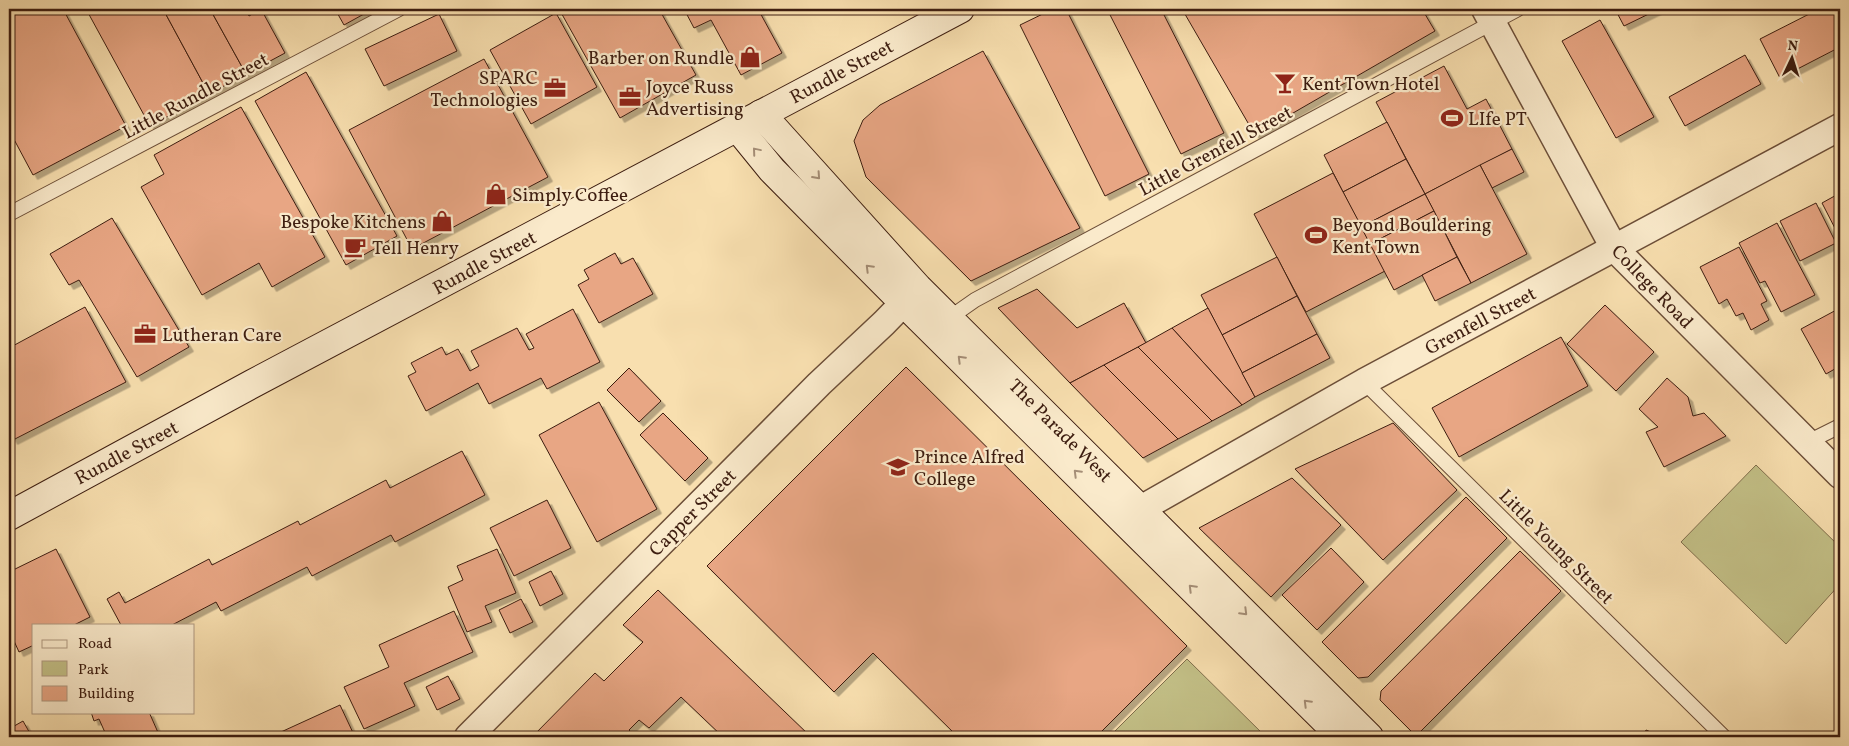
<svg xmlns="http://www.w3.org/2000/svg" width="1849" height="746" viewBox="0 0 1849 746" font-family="Vollkorn,serif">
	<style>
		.green { fill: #c3c087; stroke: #806e4c }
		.building { fill: #e8a684; stroke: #3d1d10; filter: url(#shadow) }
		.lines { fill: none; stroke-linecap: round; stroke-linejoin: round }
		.lane-casing { stroke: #6c4e38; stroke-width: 16 }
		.street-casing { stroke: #6c4e38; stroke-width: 29 }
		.secondary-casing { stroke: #3d1d10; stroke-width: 30 }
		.lane { stroke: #faeacb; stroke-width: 14 }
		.street { stroke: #faeacb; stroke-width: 26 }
		.secondary { stroke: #faeacb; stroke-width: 28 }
		.oneway { stroke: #a58e77 }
		.labels { text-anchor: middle; stroke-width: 4.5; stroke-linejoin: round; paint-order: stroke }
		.poi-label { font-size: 19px; fill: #3d1d10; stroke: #faeacb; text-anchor: start }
		.street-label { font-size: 19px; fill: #3d1d10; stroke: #faeacb }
	</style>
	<defs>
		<filter id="shadow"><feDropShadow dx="4.5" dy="4.5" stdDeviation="0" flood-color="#0004"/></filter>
	</defs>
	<rect width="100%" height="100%" fill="#f8dfaf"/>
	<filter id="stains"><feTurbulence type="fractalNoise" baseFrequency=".004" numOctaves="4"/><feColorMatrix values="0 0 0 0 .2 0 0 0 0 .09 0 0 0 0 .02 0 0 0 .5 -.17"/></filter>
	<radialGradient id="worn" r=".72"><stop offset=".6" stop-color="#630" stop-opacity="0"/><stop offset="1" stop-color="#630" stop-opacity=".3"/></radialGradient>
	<g class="green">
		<polygon points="1756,465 1840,547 1840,584 1786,644 1681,542"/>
		<polygon points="1187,659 1266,737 1109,737"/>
	</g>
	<g class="building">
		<polygon points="9,9 63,9 126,126 33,175 9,130"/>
		<polygon points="86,9 163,9 209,94 150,126"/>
		<polygon points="163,9 210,9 246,74 209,94"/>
		<polygon points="210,9 245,9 249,16 261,9 285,53 246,74"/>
		<polygon points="335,9 373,9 344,25"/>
		<polygon points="559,9 659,9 696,75 620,118"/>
		<polygon points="684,9 758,9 782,53 741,75 711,20 694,28"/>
		<polygon points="1053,9 1066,9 1149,174 1105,196 1020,25"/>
		<polygon points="1107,9 1161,9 1224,133 1181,154"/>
		<polygon points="1182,9 1422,9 1435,31 1255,135"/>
		<polygon points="1615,9 1659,9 1624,26"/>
		<polygon points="1819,9 1840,9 1840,47 1780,78 1760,39"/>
		<polygon points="556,13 597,87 531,124 490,50"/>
		<polygon points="439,14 457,51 384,86 365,49"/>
		<polygon points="1600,20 1654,117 1616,138 1562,41"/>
		<polygon points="983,51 1080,228 971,281 866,177 854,141 863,120 880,105"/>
		<polygon points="1745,55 1761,84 1685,126 1669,97"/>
		<polygon points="484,59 548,177 412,249 349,130"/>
		<polygon points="1444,66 1467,109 1486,99 1512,149 1425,194 1376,102"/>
		<polygon points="306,72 397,236 346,265 255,101"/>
		<polygon points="241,107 325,257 272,287 259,263 202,295 141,187 164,174 154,155"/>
		<polygon points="1387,122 1406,159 1343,192 1324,155"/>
		<polygon points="1512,149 1524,172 1492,188 1480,165"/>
		<polygon points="1406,159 1425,194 1361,227 1343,192"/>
		<polygon points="1480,165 1527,254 1471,283 1425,194"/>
		<polygon points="1333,173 1385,271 1306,312 1254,214"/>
		<polygon points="1840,193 1840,238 1822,203"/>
		<polygon points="1425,194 1434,211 1370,244 1361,227"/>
		<polygon points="1816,203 1836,243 1800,261 1780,221"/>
		<polygon points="1434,211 1457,257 1394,290 1370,244"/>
		<polygon points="112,218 189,347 137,377 79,280 69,285 50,254"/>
		<polygon points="1777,223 1815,295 1781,312 1765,281 1760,283 1739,243"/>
		<polygon points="1739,247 1767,301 1761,304 1769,320 1751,330 1743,313 1736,316 1727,299 1719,304 1700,267"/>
		<polygon points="615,253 621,264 633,258 653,294 599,323 578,285 589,279 584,270"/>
		<polygon points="1277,257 1297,296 1222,335 1201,295"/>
		<polygon points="1457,257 1471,283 1435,301 1422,275"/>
		<polygon points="1037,289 1077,328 1124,303 1146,343 1070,383 998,308"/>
		<polygon points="1297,296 1317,334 1242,373 1222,335"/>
		<polygon points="1605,305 1654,352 1616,391 1567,344"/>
		<polygon points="85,307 126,382 13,440 9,432 9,348"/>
		<polygon points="1208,308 1255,397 1242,405 1172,328"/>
		<polygon points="1840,308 1840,366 1826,374 1801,329"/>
		<polygon points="573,309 600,362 547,389 541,378 489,404 478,383 426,411 408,376 416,372 411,363 442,347 446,355 458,349 470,371 479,366 471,351 517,328 529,350 534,348 526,334"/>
		<polygon points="1172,328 1242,405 1212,421 1138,347"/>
		<polygon points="1317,334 1330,358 1255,397 1242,373"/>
		<polygon points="1561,337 1588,386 1459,457 1432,408"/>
		<polygon points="1138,347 1212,421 1178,439 1104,365"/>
		<polygon points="1104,365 1178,439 1143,458 1070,383"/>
		<polygon points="906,367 1187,646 1096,737 958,737 873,653 834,692 707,566"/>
		<polygon points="629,368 661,401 639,422 607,390"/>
		<polygon points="1667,378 1688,397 1693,416 1704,413 1726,436 1664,467 1646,432 1658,427 1639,409"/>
		<polygon points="599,402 657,509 597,542 539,435"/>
		<polygon points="663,413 708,458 685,481 640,435"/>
		<polygon points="1393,423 1457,490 1383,560 1295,469"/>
		<polygon points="462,451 485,495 395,542 391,535 312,576 307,567 221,611 216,602 172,625 121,625 107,599 119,592 125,603 209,559 212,565 298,521 300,525 386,480 390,488"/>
		<polygon points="1292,478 1341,525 1271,597 1199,528"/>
		<polygon points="1466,497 1507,538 1368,677 1358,678 1322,642"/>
		<polygon points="547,500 571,548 514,576 490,528"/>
		<polygon points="1331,548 1364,582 1317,630 1282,595"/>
		<polygon points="56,549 90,617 74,625 34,625 34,645 19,652 9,630 9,572"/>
		<polygon points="497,549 516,593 485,606 492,622 467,632 448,587 463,580 457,566"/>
		<polygon points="1520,551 1561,591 1416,736 1380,700 1381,691"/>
		<polygon points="551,571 563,594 540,606 529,582"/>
		<polygon points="658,590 810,736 723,737 681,697 649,728 639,720 629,730 636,737 532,737 595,673 604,681 643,642 623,625"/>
		<polygon points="521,599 533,622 510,633 499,610"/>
		<polygon points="454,611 473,652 404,683 415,706 364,729 344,687 389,667 379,645"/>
		<polygon points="448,676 460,699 437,710 426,687"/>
		<polygon points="340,705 355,737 270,737"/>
		<polygon points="91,712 149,712 160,737 107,737 99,719 94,721"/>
		<polygon points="23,721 32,737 9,737 9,729"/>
		<polygon points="1646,730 1663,737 1643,737"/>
	</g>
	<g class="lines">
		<g class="lane-casing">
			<g id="lane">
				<polyline points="9,214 399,9"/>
				<polyline points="945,321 975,300 1518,9"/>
				<polyline points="1364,382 1724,737"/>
				<polyline points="1808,442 1840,426"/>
			</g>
		</g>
		<g class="street-casing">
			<g id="street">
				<polyline points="1485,9 1614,248 1840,475"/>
				<polyline points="1123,519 1364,382 1840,127"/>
				<polyline points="468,737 819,384 884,323 918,288"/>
			</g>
		</g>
		<g class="secondary-casing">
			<g id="secondary">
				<polyline points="761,114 918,288 1369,737"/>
				<polyline points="737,127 772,170 904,303 1342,737"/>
				<polyline points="9,516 252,384 960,9"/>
			</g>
		</g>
		<use href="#lane" class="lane"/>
		<use href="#street" class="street"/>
		<use href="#secondary" class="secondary"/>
	</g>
	<defs><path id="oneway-chevron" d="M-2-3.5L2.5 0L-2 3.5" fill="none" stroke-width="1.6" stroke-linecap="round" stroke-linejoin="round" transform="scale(1.25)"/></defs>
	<g class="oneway">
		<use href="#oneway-chevron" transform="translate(756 151) rotate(-130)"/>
		<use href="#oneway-chevron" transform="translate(817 176) rotate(48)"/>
		<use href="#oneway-chevron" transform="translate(869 268) rotate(-135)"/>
		<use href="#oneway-chevron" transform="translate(961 359) rotate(-135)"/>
		<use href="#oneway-chevron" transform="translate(1077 473) rotate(-135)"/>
		<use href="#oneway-chevron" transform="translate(1192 588) rotate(-135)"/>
		<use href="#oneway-chevron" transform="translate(1244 612) rotate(45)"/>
		<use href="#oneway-chevron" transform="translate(1307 703) rotate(-135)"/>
	</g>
	<defs>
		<g id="shop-bare" transform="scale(1.725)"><path d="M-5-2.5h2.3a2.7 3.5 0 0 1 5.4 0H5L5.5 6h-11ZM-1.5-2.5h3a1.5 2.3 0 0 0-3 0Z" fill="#8f2418" stroke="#faeacb" stroke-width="2.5" paint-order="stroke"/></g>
		<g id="bar-bare" transform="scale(1.725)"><path d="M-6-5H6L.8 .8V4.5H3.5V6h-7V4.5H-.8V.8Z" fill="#8f2418" stroke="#faeacb" stroke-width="2.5" paint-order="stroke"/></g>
		<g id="office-bare" transform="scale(1.725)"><path d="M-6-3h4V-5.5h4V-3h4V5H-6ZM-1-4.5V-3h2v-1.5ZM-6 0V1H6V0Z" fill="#8f2418" stroke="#faeacb" stroke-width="2.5" paint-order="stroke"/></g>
		<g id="stadium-bare" transform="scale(1.725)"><path d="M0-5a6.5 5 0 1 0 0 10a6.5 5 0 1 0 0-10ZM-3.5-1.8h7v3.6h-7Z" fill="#8f2418" stroke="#faeacb" stroke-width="2.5" paint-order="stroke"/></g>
		<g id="cafe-bare" transform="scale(1.725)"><path d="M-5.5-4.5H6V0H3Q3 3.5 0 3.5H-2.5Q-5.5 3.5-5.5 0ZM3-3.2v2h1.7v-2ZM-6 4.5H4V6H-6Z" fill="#8f2418" stroke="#faeacb" stroke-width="2.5" paint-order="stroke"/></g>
		<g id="school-bare" transform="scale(1.725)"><path d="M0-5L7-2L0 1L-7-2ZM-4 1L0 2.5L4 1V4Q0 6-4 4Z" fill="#8f2418" stroke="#faeacb" stroke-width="2.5" paint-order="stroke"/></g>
	</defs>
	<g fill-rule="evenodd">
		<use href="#shop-bare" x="750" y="57"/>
		<use href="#bar-bare" x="1285" y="83"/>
		<use href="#office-bare" x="555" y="88"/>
		<use href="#office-bare" x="630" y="97"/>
		<use href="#stadium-bare" x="1452" y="118"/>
		<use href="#shop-bare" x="496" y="194"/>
		<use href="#shop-bare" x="442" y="221"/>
		<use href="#stadium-bare" x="1316" y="235"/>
		<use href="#cafe-bare" x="355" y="247"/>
		<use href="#office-bare" x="145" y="334"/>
		<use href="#school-bare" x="898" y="467"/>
	</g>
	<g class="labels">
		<g class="poi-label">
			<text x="734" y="64" text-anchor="end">Barber on Rundle</text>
			<text x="538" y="84" text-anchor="end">SPARC<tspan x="538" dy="22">Technologies</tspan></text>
			<text x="1302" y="90">Kent Town Hotel</text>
			<text x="646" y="93">Joyce Russ<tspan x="646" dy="22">Advertising</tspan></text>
			<text x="1468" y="125">LIfe PT</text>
			<text x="512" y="201">Simply Coffee</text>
			<text x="426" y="228" text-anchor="end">Bespoke Kitchens</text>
			<text x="1332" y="231">Beyond Bouldering<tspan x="1332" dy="22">Kent Town</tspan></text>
			<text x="372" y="254">Tell Henry</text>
			<text x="162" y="341">Lutheran Care</text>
			<text x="914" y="463">Prince Alfred<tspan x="914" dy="22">College</tspan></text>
		</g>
		<g class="street-label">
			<text transform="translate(841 71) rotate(-28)" y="7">Rundle Street</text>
			<text transform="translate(195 95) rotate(-28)" y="7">Little Rundle Street</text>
			<text transform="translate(1215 150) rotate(-28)" y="7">Little Grenfell Street</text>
			<text transform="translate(484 262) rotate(-28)" y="7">Rundle Street</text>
			<text transform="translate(1653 286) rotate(46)" y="7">College Road</text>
			<text transform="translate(1480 320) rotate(-28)" y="7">Grenfell Street</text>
			<text transform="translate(1061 430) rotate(45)" y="7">The Parade West</text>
			<text transform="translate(126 452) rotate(-28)" y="7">Rundle Street</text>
			<text transform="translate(692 512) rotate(-45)" y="7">Capper Street</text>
			<text transform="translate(1557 546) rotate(45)" y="7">Little Young Street</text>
		</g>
	</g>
	<rect width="1849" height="746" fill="none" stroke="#f8dfaf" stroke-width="30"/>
	<rect x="10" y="10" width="1829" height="726" fill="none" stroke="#3d1d10" stroke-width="2.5"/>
	<rect x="15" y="15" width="1819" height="716" fill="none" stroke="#3d1d10"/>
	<rect x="32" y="624" width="162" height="90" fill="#faeacb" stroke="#ae9880"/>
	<rect x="42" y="640" width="25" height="8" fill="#faeacb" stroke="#ae9880"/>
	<text x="78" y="648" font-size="15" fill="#3d1d10">Road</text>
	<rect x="42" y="661" width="25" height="15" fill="#c3c087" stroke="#ae9880"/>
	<text x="78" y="674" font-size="15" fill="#3d1d10">Park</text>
	<rect x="42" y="686" width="25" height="15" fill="#e8a684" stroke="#ae9880"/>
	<text x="78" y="698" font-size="15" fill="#3d1d10">Building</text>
	<g transform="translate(1792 58) rotate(4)" stroke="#faeacb" stroke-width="4" paint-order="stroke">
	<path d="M0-4L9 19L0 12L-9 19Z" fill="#3d1d10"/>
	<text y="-8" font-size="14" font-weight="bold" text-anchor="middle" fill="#3d1d10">N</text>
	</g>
	<rect width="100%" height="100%" filter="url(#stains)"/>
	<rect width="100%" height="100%" fill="url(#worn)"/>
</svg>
